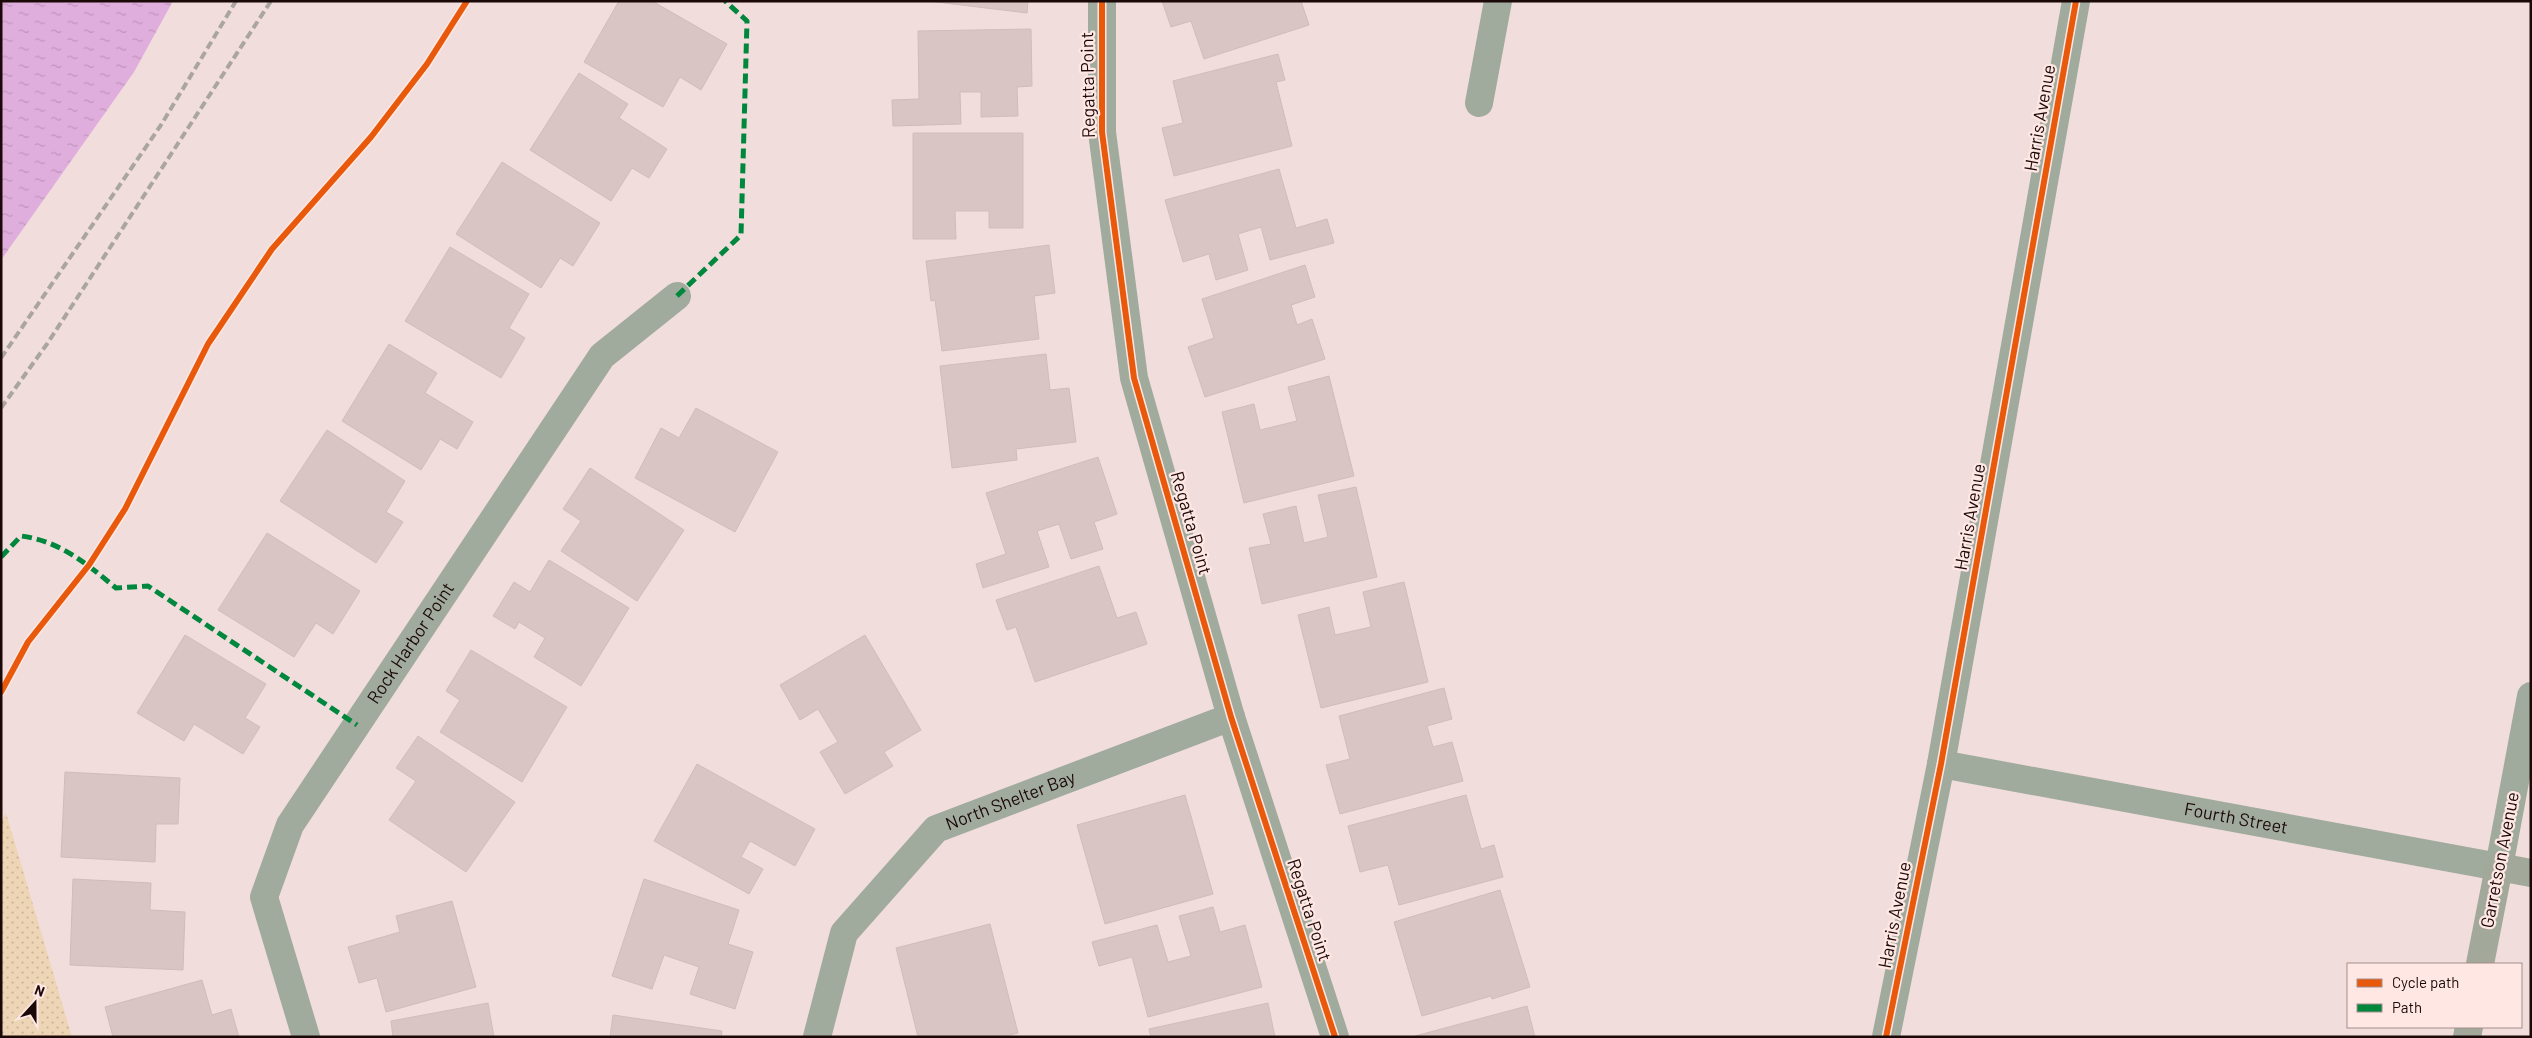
<svg xmlns="http://www.w3.org/2000/svg" width="2532" height="1038" viewBox="0 0 2532 1038" font-family="Barlow,sans-serif">
	<style>
		.park { fill: url(#park-dots) }
		.water { fill: url(#water-ripples) }
		.building { fill: #d9c6c4; stroke: #d0bdbb }
		.lines { fill: none; stroke-linecap: round; stroke-linejoin: round }
		.street { stroke: #a1ab9d; stroke-width: 28 }
		.secondary { stroke: #a2a99b; stroke-width: 28 }
		.rail { stroke: #aaa69f; stroke-width: 4; stroke-dasharray: 8 4; stroke-linecap: butt }
		.quiet { stroke: #00873e; stroke-width: 5; stroke-dasharray: 10 5; stroke-linecap: butt }
		.cycleway-casing { stroke: #ffe7e4; stroke-width: 9 }
		.cycleway { stroke: #e8590c; stroke-width: 6 }
		.labels { text-anchor: middle; stroke-width: 4.5; stroke-linejoin: round; paint-order: stroke }
		.street-label { font-size: 18px; fill: #1b0908; stroke: #ffe7e4 }
	</style>
	<defs>
		<pattern id="park-dots" width="8" height="8" patternUnits="userSpaceOnUse" patternTransform="scale(1.25)"><rect width="8" height="8" fill="#edd5b5"/><path d="M2 2h.1M6 6h.1" fill="none" stroke="#cbb69a" stroke-width="1.8" stroke-linecap="round"/></pattern>
		<pattern id="water-ripples" width="26" height="14" patternUnits="userSpaceOnUse" patternTransform="scale(1.25)"><rect width="26" height="14" fill="#e0aedd"/><path d="M2 4q2-2 4 0t4 0M15 11q2-2 4 0t4 0" fill="none" stroke="#c094bc"/></pattern>
	</defs>
	<rect width="100%" height="100%" fill="#f1dedc"/>
	<polygon class="park" points="6,813 72,1037 1,1037 1,822"/>
	<polygon class="water" points="1,1 173,1 134,72 1,260"/>
	<g class="building">
		<polygon points="619,1 652,1 727,44 701,90 680,77 663,107 584,62"/>
		<polygon points="928,1 1028,1 1027,13"/>
		<polygon points="1162,1 1301,1 1309,25 1204,59 1191,21 1171,27"/>
		<polygon points="1031,29 1032,86 1017,87 1018,116 981,117 981,92 960,92 961,124 893,126 892,100 919,99 918,31"/>
		<polygon points="1278,54 1285,80 1276,82 1292,146 1174,176 1162,128 1183,123 1173,81"/>
		<polygon points="579,73 628,104 619,118 667,149 649,178 632,168 611,201 530,150"/>
		<polygon points="913,133 1023,133 1023,228 989,228 989,211 955,211 956,239 913,239"/>
		<polygon points="502,162 600,223 573,266 560,258 541,288 456,234"/>
		<polygon points="1279,169 1296,228 1327,219 1334,243 1270,260 1261,227 1238,234 1248,270 1216,280 1209,254 1183,262 1165,200"/>
		<polygon points="1049,245 1055,293 1034,296 1039,339 942,351 935,300 931,301 926,261"/>
		<polygon points="450,247 529,294 509,328 525,338 501,378 405,321"/>
		<polygon points="1305,265 1315,297 1291,305 1297,325 1312,319 1325,359 1205,397 1188,347 1214,338 1202,299"/>
		<polygon points="389,344 437,373 425,393 473,422 457,449 440,439 421,470 342,421"/>
		<polygon points="1046,354 1050,390 1069,388 1076,442 1016,449 1017,460 952,468 940,366"/>
		<polygon points="1329,376 1354,476 1244,503 1222,412 1254,404 1260,430 1297,421 1288,387"/>
		<polygon points="696,408 778,452 735,532 635,478 661,428 679,438"/>
		<polygon points="327,430 405,481 386,512 403,522 376,563 280,501"/>
		<polygon points="1098,457 1117,514 1094,522 1103,549 1071,559 1059,524 1037,531 1049,567 983,588 976,564 1006,554 986,493"/>
		<polygon points="590,468 684,530 637,601 561,551 581,521 563,509"/>
		<polygon points="1356,487 1377,577 1262,604 1249,548 1271,544 1263,514 1296,506 1304,543 1328,537 1318,495"/>
		<polygon points="267,533 360,591 333,634 316,623 294,657 218,610"/>
		<polygon points="549,560 629,608 581,686 534,657 545,638 519,622 515,629 493,616 514,582 530,592"/>
		<polygon points="1099,566 1117,618 1136,612 1147,644 1035,682 1016,627 1007,630 996,600"/>
		<polygon points="1404,582 1428,682 1321,708 1298,615 1329,607 1335,635 1371,627 1363,592"/>
		<polygon points="185,635 266,684 245,718 260,727 243,754 194,724 184,741 137,713"/>
		<polygon points="865,635 921,730 884,752 893,766 845,794 820,752 838,742 818,709 800,720 780,685"/>
		<polygon points="471,650 567,707 522,782 440,732 460,700 446,691"/>
		<polygon points="1444,688 1452,719 1427,726 1433,747 1452,742 1463,781 1340,814 1326,765 1350,759 1339,716"/>
		<polygon points="418,736 515,802 466,872 389,820 416,781 396,768"/>
		<polygon points="697,764 815,829 795,866 750,841 741,857 763,869 749,894 654,841"/>
		<polygon points="65,772 180,778 178,824 156,824 155,862 61,857"/>
		<polygon points="1185,795 1213,894 1105,924 1077,825"/>
		<polygon points="1466,795 1481,849 1494,845 1503,877 1399,905 1388,865 1360,872 1348,826"/>
		<polygon points="73,879 151,883 150,910 185,912 183,970 70,965"/>
		<polygon points="644,879 739,910 728,944 753,952 735,1009 690,994 699,967 664,955 652,989 612,976"/>
		<polygon points="1500,890 1530,987 1492,999 1491,996 1422,1016 1394,922"/>
		<polygon points="452,901 476,987 386,1012 377,978 359,983 348,947 400,932 396,916"/>
		<polygon points="1213,907 1220,932 1245,925 1262,987 1148,1017 1132,957 1099,966 1092,942 1157,925 1168,962 1191,956 1179,916"/>
		<polygon points="990,924 1018,1033 1002,1037 918,1037 896,948"/>
		<polygon points="202,980 212,1015 231,1009 239,1037 113,1037 105,1007"/>
		<polygon points="488,1003 494,1037 393,1037 391,1021"/>
		<polygon points="1268,1003 1275,1037 1151,1037 1149,1029"/>
		<polygon points="1527,1006 1535,1037 1416,1037 1415,1036"/>
		<polygon points="613,1015 722,1031 721,1037 610,1037"/>
	</g>
	<g class="lines">
		<g class="street">
			<polyline points="1102,1 1102,132 1134,378 1231,717 1335,1037"/>
			<polyline points="1479,103 1498,1"/>
			<path id="s1" d="M1941,764L2499,867L2531,696"/>
			<path id="s2" d="M306,1037L264,897L290,825L602,356L677,296"/>
			<path id="s3" d="M817,1037L844,933L936,829L1231,717"/>
			<polyline points="1886,1037 1941,764 2076,1"/>
		</g>
		<g class="secondary">
			<polyline points="2480,964 2499,867 2531,873"/>
			<polyline points="2467,1037 2469,1027"/>
		</g>
		<g class="rail">
			<polyline points="1,358 161,125 236,1"/>
			<polyline points="1,408 47,344 271,1"/>
		</g>
		<g class="quiet">
			<polyline points="677,296 741,235 747,21 725,1"/>
			<path d="M1,557L21,536C60,541 87,564 116,588L148,586L357,725"/>
		</g>
		<g class="cycleway-casing">
			<g id="cycleway">
				<polyline points="1102,1 1102,132 1134,378 1231,717 1335,1037"/>
				<polyline points="1,692 28,642 89,565 125,509 208,344 272,249 371,137 427,64 467,1"/>
				<polyline points="1886,1037 1941,764 2076,1"/>
			</g>
		</g>
		<use href="#cycleway" class="cycleway"/>
	</g>
	<g class="labels">
		<g class="street-label">
			<text transform="translate(1088 85) rotate(-91)" y="6">Regatta Point</text>
			<text transform="translate(2040 118) rotate(-80)" y="6">Harris Avenue</text>
			<text transform="translate(1970 517) rotate(-80)" y="6">Harris Avenue</text>
			<text transform="translate(1191 523) rotate(74)" y="6">Regatta Point</text>
			<text dy="6" stroke="none"><textPath href="#s2" startOffset="441">Rock Harbor Point</textPath></text>
			<text dy="6" stroke="none"><textPath href="#s3" startOffset="326">North Shelter Bay</textPath></text>
			<text dy="6" stroke="none"><textPath href="#s1" startOffset="300">Fourth Street</textPath></text>
			<text transform="translate(2500 860) rotate(-79)" y="6">Garretson Avenue</text>
			<text transform="translate(1309 910) rotate(72)" y="6">Regatta Point</text>
			<text transform="translate(1895 915) rotate(-79)" y="6">Harris Avenue</text>
		</g>
	</g>
	<rect width="2532" height="1038" fill="none" stroke="#1b0908" stroke-width="5"/>
	<rect x="2347" y="963" width="175" height="65" fill="#ffe7e4" stroke="#a48e8c"/>
	<rect x="2357" y="979" width="25" height="8" fill="#e8590c" stroke="#a48e8c"/>
	<text x="2392" y="988" font-size="15" fill="#1b0908">Cycle path</text>
	<rect x="2357" y="1004" width="25" height="8" fill="#00873e" stroke="#a48e8c"/>
	<text x="2392" y="1013" font-size="15" fill="#1b0908">Path</text>
	<g transform="translate(35 1003) rotate(21)" stroke="#ffe7e4" stroke-width="4" paint-order="stroke">
	<path d="M0-4L9 19L0 12L-9 19Z" fill="#1b0908"/>
	<text y="-8" font-size="14" font-weight="bold" text-anchor="middle" fill="#1b0908">N</text>
	</g>
</svg>
